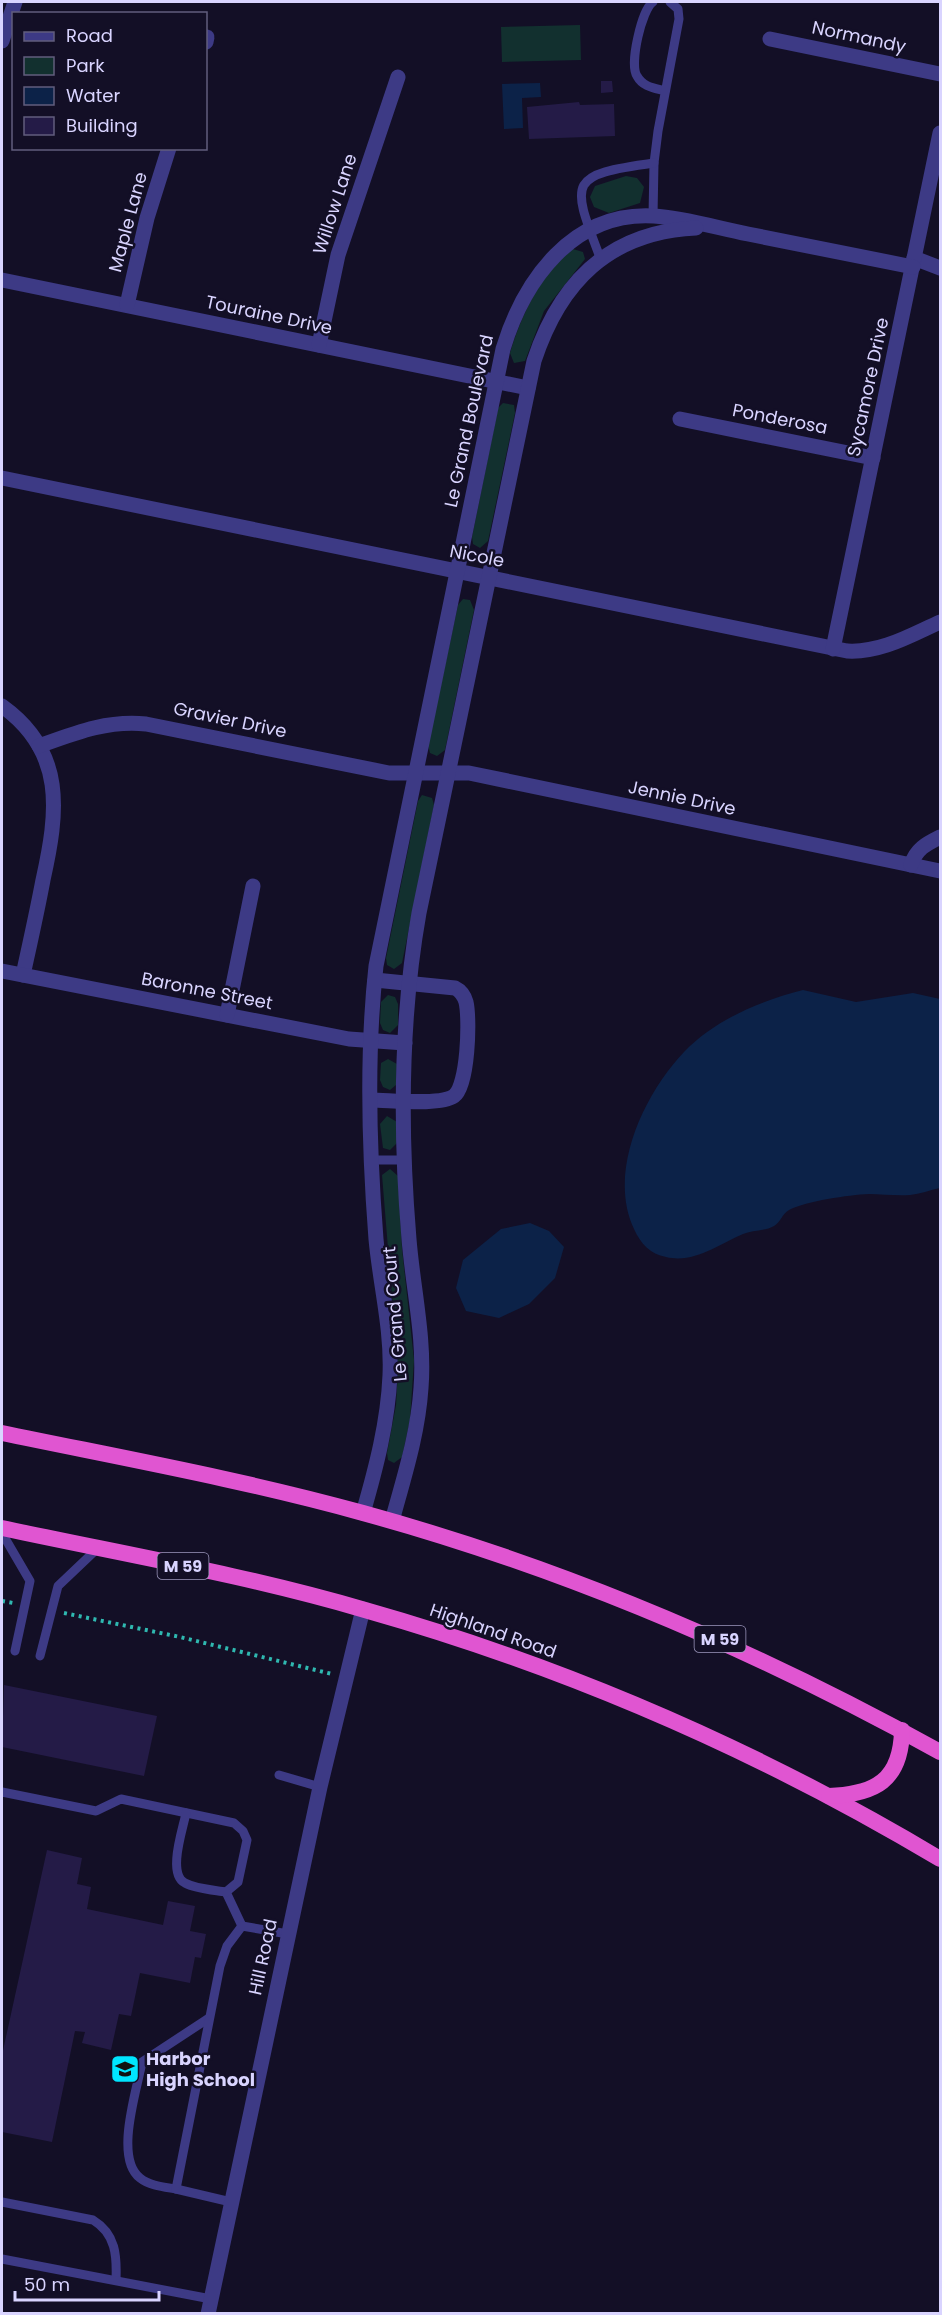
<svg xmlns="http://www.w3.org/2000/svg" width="942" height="2315" viewBox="0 0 942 2315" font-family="Poppins,sans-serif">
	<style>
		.green { fill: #12302f }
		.water { fill: #0c2248 }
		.building { fill: #241b47 }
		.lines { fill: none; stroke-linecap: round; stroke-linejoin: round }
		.path { stroke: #2fb8b0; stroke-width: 4; stroke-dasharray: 3 4.5; stroke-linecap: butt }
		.service { stroke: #3d3a85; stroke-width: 9 }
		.minor { stroke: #3d3a85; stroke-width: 15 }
		.trunk { stroke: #e055d1; stroke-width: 16 }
		.labels { text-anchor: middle; stroke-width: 5; stroke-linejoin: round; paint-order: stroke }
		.shield { fill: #130f26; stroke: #9e99be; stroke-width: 1.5 }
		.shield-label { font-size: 16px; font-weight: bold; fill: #d9d4ff }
		.street-label { font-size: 18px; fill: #d9d4ff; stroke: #130f26 }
		.poi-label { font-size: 18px; font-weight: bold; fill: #d9d4ff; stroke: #130f26; text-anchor: start }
	</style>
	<rect width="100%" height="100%" fill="#130f26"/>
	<g class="green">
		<polygon points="580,25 581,60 502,62 501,27"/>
		<polygon points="626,176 637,178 644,187 640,203 609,213 594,207 590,197 595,186"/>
		<path d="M573,249L583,252L585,259L544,311L525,361L514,363L510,353C522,314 540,275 573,249Z"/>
		<polygon points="503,403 514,405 515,413 488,541 480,548 473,544 472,537 498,408"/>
		<polygon points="463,599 470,600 474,610 445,750 437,756 430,753 428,745 458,605"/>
		<polygon points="422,795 432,798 434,805 402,963 394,969 387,965 386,958 418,801"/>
		<polygon points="388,995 395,997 398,1004 398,1025 390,1033 383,1030 380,1023 381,1002"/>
		<polygon points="388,1059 397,1064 396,1085 390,1090 383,1087 380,1080 381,1063"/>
		<polygon points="387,1116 397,1122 397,1143 390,1150 383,1148 380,1124"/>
		<polygon points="390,1169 398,1176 402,1249 414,1360 410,1420 402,1457 394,1463 388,1460 387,1453 396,1405 398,1370 382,1175"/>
	</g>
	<g class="water">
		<polygon points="540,83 541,97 522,98 523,128 504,129 502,84"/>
		<path d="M803,990L856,1002L913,993L940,999V1188C930,1190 920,1194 910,1195C896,1196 882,1194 869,1194C848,1195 807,1201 789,1210C782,1214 780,1223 774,1226C766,1231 752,1230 743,1234C719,1244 694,1264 666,1257C650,1254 641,1244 634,1229C607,1172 644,1094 684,1052C716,1019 760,1001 803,990Z"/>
		<polygon points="530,1223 549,1231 564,1247 555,1278 529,1304 499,1318 466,1311 456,1288 463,1260 501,1229"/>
	</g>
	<g class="building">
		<polygon points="601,81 612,81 613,92 601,93"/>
		<polygon points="579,102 580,105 614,104 615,136 529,139 527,107"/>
		<polygon points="4,1685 157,1716 144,1776 2,1747"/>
		<polygon points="47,1850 82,1858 77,1884 91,1887 87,1909 163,1925 168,1901 195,1906 190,1931 206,1934 201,1958 195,1957 190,1983 140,1973 131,2016 119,2014 111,2050 82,2043 85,2032 75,2031 52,2142 2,2132 2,2055"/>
	</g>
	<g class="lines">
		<g class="path">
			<polyline points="2,1601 13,1603"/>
			<polyline points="64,1613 180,1637 332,1674"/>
		</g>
		<g class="service">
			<path d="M653,2C642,9 629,64 637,76C643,87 654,88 665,91"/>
			<polyline points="653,216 654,163 658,131 679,19 678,9 670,2"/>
			<path d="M601,260C571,181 566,175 654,163"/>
			<polyline points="372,1160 406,1160"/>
			<polyline points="2,1533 30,1581 15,1651"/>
			<polyline points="40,1656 58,1586 98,1548"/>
			<polyline points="279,1775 320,1787"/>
			<polyline points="2,1792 96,1811 121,1799 234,1823 243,1831 247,1840 238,1882 226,1892 242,1926"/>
			<path d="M186,1813C183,1829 167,1874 185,1883C196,1889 214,1890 226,1892"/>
			<path d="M176,2189C164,2187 150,2186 140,2178C114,2158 137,2090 142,2062L209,2018"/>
			<path d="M2,2202L93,2220C116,2234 117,2256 116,2280"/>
			<polyline points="231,2202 176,2189 220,1966 227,1946 242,1926 288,1934"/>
			<polyline points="2,2259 211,2299"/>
		</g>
		<g class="minor">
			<polyline points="770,39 940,74"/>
			<polyline points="2,41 15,2"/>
			<polyline points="206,42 207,37"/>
			<polyline points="914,258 940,268"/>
			<polyline points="2,280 528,388"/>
			<polyline points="127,305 147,218 169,148"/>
			<polyline points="319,345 338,255 398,77"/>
			<polyline points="680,419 873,458"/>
			<path d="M2,478L847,651C881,653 911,635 940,622"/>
			<polyline points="833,649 940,133"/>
			<path d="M2,706C66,752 58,812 43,880C37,912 30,943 23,975"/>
			<path d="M39,746C75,733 107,720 146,724L389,773H469L940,871"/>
			<path d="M911,865C916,849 926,844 940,837"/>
			<polyline points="2,971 349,1039 405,1043"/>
			<polyline points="227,1015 253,886"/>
			<path d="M371,1100C390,1100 440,1106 454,1096C468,1086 470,1019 466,1002C464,995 461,991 455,988L375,980"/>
			<path d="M363,1513C376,1468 388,1422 390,1375C392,1329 380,1284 376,1239C369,1149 366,1056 376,966L503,349C524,280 573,211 654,216C685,218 717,228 748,234C803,245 858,256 913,267"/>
			<path d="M392,1521C404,1477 418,1434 421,1388C425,1338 413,1289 409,1239C400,1131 400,1020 419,913L534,361C560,282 609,232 696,228"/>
			<polyline points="208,2314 320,1787 363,1609"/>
		</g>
		<g class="trunk">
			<path d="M2,1433C122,1458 244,1480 363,1513C567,1569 756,1650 940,1752"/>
			<path d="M2,1528C123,1554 246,1575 365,1610C566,1667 761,1752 940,1859"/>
			<path d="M829,1796C875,1794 901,1781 902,1730"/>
		</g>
	</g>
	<defs>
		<g id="school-square" transform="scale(1.5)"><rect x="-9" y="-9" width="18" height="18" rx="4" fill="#00e5ff" stroke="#130f26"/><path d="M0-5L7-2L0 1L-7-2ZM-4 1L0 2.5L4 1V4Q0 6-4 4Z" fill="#111"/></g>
	</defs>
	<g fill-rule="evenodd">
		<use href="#school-square" x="125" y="2069"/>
	</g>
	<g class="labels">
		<g class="shield">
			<rect x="157.5" y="1553" width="51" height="26" rx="4.5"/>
			<rect x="694.5" y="1626" width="51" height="26" rx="4.5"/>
		</g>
		<g class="shield-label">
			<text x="183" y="1572">M 59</text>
			<text x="720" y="1645">M 59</text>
		</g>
		<g class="street-label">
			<text transform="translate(859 37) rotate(12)" y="6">Normandy</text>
			<text transform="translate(335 204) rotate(-72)" y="6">Willow Lane</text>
			<text transform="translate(128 222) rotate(-75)" y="6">Maple Lane</text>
			<text transform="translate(269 315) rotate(12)" y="6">Touraine Drive</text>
			<text transform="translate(868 387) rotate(-78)" y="6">Sycamore Drive</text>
			<text transform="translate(780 419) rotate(11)" y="6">Ponderosa</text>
			<text transform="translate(469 421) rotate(-78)" y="6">Le Grand Boulevard</text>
			<text transform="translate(477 556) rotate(11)" y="6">Nicole</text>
			<text transform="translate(230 720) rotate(12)" y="6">Gravier Drive</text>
			<text transform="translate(682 798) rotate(12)" y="6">Jennie Drive</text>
			<text transform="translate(207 991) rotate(11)" y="6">Baronne Street</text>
			<text transform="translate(395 1314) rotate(-95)" y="6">Le Grand Court</text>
			<text transform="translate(493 1631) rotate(19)" y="6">Highland Road</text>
			<text transform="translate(263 1957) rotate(-78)" y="6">Hill Road</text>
		</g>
		<g class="poi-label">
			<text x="146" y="2065">Harbor<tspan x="146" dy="21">High School</tspan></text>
		</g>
	</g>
	<rect width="942" height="2315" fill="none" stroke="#d9d4ff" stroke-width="6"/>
	<rect x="12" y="12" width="195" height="138" fill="#130f26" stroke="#625e7d" stroke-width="1.5"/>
	<rect x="24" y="32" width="30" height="9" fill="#3d3a85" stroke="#625e7d" stroke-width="1.5"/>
	<text x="66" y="42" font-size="18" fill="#d9d4ff">Road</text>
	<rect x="24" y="57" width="30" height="18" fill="#12302f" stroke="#625e7d" stroke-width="1.5"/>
	<text x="66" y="72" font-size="18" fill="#d9d4ff">Park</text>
	<rect x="24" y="87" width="30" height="18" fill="#0c2248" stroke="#625e7d" stroke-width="1.5"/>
	<text x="66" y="102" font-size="18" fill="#d9d4ff">Water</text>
	<rect x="24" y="117" width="30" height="18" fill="#241b47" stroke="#625e7d" stroke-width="1.5"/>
	<text x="66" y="132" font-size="18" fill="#d9d4ff">Building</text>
	<path d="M15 2291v9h144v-9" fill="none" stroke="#d9d4ff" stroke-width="3"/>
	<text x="24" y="2291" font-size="18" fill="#d9d4ff" stroke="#130f26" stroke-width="4.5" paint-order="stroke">50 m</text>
</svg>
